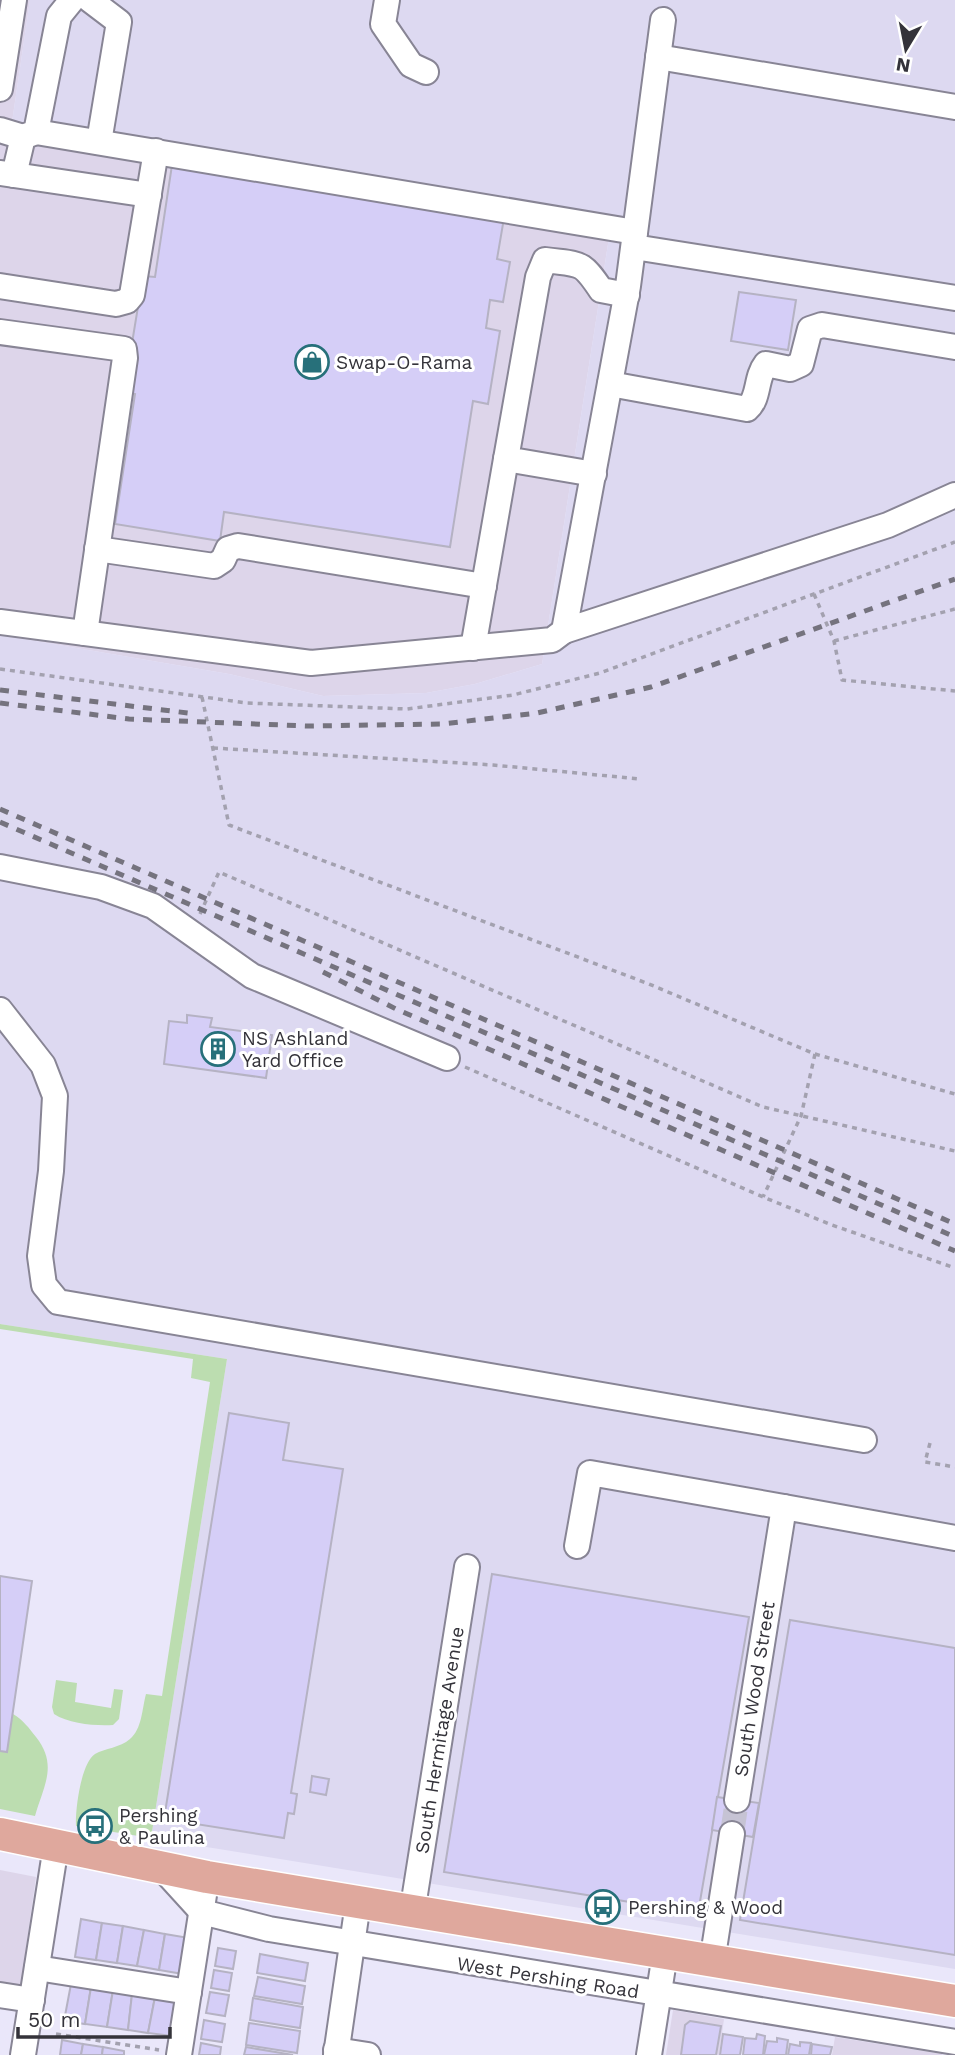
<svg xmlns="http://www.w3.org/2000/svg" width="955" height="2055" viewBox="0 0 955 2055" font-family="'Work Sans',sans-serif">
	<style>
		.commercial { fill: #ddd5ea }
		.built { fill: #ddd9f1 }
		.green { fill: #bcddb0 }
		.building { fill: #d5cef7; stroke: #b5b2c3; stroke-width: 2 }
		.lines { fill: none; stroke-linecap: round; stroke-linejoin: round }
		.minor-tunnel { stroke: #c6c3d4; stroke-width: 24; stroke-dasharray: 24 12; stroke-linecap: butt }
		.minor-casing { stroke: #888595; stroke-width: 28 }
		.major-casing { stroke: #fff; stroke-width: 35 }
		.path { stroke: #a3a1af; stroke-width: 3.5; stroke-dasharray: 5 5; stroke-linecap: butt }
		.minor { stroke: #fff; stroke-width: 24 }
		.major { stroke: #dfa89d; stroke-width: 32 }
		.rail { stroke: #75737e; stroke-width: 5; stroke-dasharray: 9 9; stroke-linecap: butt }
		.labels { text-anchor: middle; stroke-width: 6; stroke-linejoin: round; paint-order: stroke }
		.poi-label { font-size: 19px; fill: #34333a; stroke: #fff; text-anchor: start }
		.street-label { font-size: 19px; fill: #34333a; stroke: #fff }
	</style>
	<rect width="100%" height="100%" fill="#eae7fa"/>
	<g class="commercial">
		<polygon points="0,0 30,0 11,129 611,225 542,664 475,684 426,693 323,696 229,674 0,635"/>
		<polygon points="0,1870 36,1877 19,1998 0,1995"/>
		<polygon points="673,2010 724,2019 719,2055 666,2055"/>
		<polygon points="835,2037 942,2054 942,2055 832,2055"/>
	</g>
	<polygon class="built" points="30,0 955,0 955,1969 151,1838 227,1359 0,1324 0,635 229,674 323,696 426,693 475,684 542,664 611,225 11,129"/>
	<g class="green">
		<path d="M0,1324L227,1359L151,1838L76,1826C75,1810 81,1763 95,1754C105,1748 120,1748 130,1739C142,1729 142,1709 146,1694L162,1696L210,1382L191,1378L193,1359L0,1329Z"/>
		<path d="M56,1680L77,1683L75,1702L111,1708L114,1689L123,1690L119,1719L113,1725C96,1726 69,1724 54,1714L52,1707Z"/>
		<path d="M13,1714C23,1720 29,1728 36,1737C58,1765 44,1785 35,1816L0,1809V1751L7,1752Z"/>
	</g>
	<g class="building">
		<polygon points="172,165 504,218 497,259 510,262 503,302 490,300 486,328 500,331 488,404 473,401 450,547 224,512 220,541 115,524 135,394 124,392 143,276 155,277"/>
		<polygon points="739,292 796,300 788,350 731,341"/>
		<polygon points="187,1015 212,1018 210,1027 272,1035 266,1078 164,1064 169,1021 187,1023"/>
		<polygon points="229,1413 289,1423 283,1460 343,1469 291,1793 297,1794 294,1814 288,1813 284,1838 164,1819"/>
		<polygon points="492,1574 749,1617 698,1913 444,1872"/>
		<polygon points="0,1576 32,1581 7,1752 0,1751"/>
		<polygon points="790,1620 955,1648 955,1955 740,1920"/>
		<polygon points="312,1776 329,1779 326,1795 310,1792"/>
		<polygon points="717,1797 759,1803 753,1837 712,1830"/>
		<polygon points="81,1919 102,1923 96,1960 75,1957"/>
		<polygon points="102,1923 123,1926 117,1963 96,1960"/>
		<polygon points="123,1926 144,1930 137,1966 117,1963"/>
		<polygon points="144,1930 165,1934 159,1970 137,1966"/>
		<polygon points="165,1934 189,1938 183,1974 159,1970"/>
		<polygon points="218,1948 236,1951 233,1969 215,1966"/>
		<polygon points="260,1954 308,1963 305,1981 257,1973"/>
		<polygon points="214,1970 232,1973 229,1991 211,1988"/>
		<polygon points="258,1977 305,1986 302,2004 254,1996"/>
		<polygon points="71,1984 91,1987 85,2024 64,2021"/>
		<polygon points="91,1987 113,1990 107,2027 85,2024"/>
		<polygon points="113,1990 132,1994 128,2030 107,2027"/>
		<polygon points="210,1992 229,1995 225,2016 206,2013"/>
		<polygon points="132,1994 155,1997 148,2033 128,2030"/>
		<polygon points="155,1997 178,2001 172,2036 148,2033"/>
		<polygon points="253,1998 303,2007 300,2028 250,2020"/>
		<polygon points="204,2020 225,2024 222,2042 201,2039"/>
		<polygon points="690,2021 721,2026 716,2055 681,2055 685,2025"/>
		<polygon points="249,2023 300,2031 297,2053 246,2045"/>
		<polygon points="723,2034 743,2037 740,2055 720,2055"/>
		<polygon points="757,2034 765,2036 763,2055 743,2055 745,2038 756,2039"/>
		<polygon points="777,2038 788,2040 786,2055 764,2055 767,2041 777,2042"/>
		<polygon points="62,2040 83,2044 81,2055 60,2055"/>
		<polygon points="800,2042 811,2043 809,2055 788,2055 790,2044 800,2046"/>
		<polygon points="201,2043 221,2047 220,2055 199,2055"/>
		<polygon points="83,2044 103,2047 102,2055 81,2055"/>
		<polygon points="812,2044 832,2047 830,2055 811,2055"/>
		<polygon points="103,2047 124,2051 124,2055 102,2055"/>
		<polygon points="246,2047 293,2055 244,2055"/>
	</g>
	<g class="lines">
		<polyline class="minor-tunnel" points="732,1834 737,1800"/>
		<g class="minor-casing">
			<g id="minor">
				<polyline points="90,0 119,22 99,142"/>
				<polyline points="387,0 383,24 411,65 426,72"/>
				<polyline points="663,20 628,286 564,631 888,525 955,495"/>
				<polyline points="658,57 955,107"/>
				<polyline points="0,89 14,0"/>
				<polyline points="0,130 23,137"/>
				<polyline points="36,132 635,232"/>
				<polyline points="1,173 149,195"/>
				<polyline points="14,175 23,137 36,132 59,16 72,0"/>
				<polyline points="634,247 955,298"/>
				<polyline points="0,286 116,304 127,301 132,295 156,151"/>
				<polyline points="0,332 124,349 125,358 85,633"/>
				<path d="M610,384L747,409C760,398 755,378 766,364L790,369L801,364L810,329L822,325L955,347"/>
				<path d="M594,474L506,459L538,277L545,260C581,265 581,260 601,290L627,295"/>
				<polyline points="97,549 214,566 223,560 228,549 238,546 484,586"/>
				<polyline points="0,622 311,663 552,640 564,631"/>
				<polyline points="473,648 506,459"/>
				<polyline points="0,867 101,887 153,906 252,976 447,1058"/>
				<polyline points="0,1010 43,1065 55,1096 51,1171 40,1256 44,1285 58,1302 864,1440"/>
				<polyline points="577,1546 590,1473 784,1507"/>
				<polyline points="737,1800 784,1507 955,1538"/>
				<polyline points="161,1867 202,1912 269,1929 955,2042"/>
				<polyline points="412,1913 467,1567"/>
				<polyline points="712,1962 732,1834"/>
				<polyline points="37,1968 189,1992"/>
				<polyline points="0,1995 32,2000"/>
				<polyline points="336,2050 368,2055"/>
				<polyline points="23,2055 56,1846"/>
				<polyline points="179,2055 204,1895"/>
				<polyline points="336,2055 358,1903"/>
				<polyline points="649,2055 665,1954"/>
			</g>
		</g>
		<g class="major-casing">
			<polyline id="major" points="0,1834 207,1877 955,2001"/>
		</g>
		<g class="path">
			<polyline points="814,594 834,641 842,680 955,691"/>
			<polyline points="834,641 955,609"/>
			<polyline points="0,669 247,703 407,709 513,695 600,673 955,542"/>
			<polyline points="202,697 229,825 649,984 815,1054 801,1116 763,1197"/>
			<polyline points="213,748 493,765 640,779"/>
			<polyline points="200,914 219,872 763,1107 955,1151"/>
			<polyline points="815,1054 955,1094"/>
			<polyline points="465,1067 763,1197 832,1225 955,1268"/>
			<polyline points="930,1443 925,1462 955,1467"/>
			<polyline points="56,2034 159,2050"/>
		</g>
		<use href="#minor" class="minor"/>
		<use href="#major" class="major"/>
		<g class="rail">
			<polyline points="0,690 188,713"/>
			<polyline points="0,703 129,719 307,726 442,724 537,713 651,687 955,579"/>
			<polyline points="0,809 955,1224"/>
			<polyline points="0,822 955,1237"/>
			<polyline points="323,972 396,1009 955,1251"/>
		</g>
	</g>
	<defs>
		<g id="shop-ring" transform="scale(1.75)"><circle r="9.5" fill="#fff" stroke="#27707a" stroke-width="1.5"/><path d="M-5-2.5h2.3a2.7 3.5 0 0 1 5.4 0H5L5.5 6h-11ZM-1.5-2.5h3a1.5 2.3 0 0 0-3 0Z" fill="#27707a"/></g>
		<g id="building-ring" transform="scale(1.75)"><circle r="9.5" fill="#fff" stroke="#27707a" stroke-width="1.5"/><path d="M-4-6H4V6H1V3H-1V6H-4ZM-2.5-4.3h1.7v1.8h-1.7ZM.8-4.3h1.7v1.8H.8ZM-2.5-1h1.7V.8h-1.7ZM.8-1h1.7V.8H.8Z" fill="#27707a"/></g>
		<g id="bus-ring" transform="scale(1.75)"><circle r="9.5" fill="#fff" stroke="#27707a" stroke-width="1.5"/><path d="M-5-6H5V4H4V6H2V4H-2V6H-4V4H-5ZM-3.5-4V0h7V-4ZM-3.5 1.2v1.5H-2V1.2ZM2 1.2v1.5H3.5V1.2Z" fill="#27707a"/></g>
	</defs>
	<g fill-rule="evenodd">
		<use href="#shop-ring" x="312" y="362"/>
		<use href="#building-ring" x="218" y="1049"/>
		<use href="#bus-ring" x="95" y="1826"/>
		<use href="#bus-ring" x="603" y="1907"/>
	</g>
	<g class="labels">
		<g class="poi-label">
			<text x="336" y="369">Swap-O-Rama</text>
			<text x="242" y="1045">NS Ashland<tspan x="242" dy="22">Yard Office</tspan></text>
			<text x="119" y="1822">Pershing<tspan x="119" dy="22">&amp; Paulina</tspan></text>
			<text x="628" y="1914">Pershing &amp; Wood</text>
		</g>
		<g class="street-label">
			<text transform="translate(754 1689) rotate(-81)" y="7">South Wood Street</text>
			<text transform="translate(439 1740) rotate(-81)" y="7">South Hermitage Avenue</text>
			<text transform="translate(548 1977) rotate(9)" y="7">West Pershing Road</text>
		</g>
	</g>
	<g transform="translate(906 49) rotate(190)" stroke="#ffffff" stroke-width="5" paint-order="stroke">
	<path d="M0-5L12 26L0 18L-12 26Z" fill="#34333a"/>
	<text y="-10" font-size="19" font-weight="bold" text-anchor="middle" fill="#34333a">N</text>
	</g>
	<path d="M18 2027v10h152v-10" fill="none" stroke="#34333a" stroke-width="3.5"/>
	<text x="28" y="2027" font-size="21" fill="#34333a" stroke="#ffffff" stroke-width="5" paint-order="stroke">50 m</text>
</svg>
